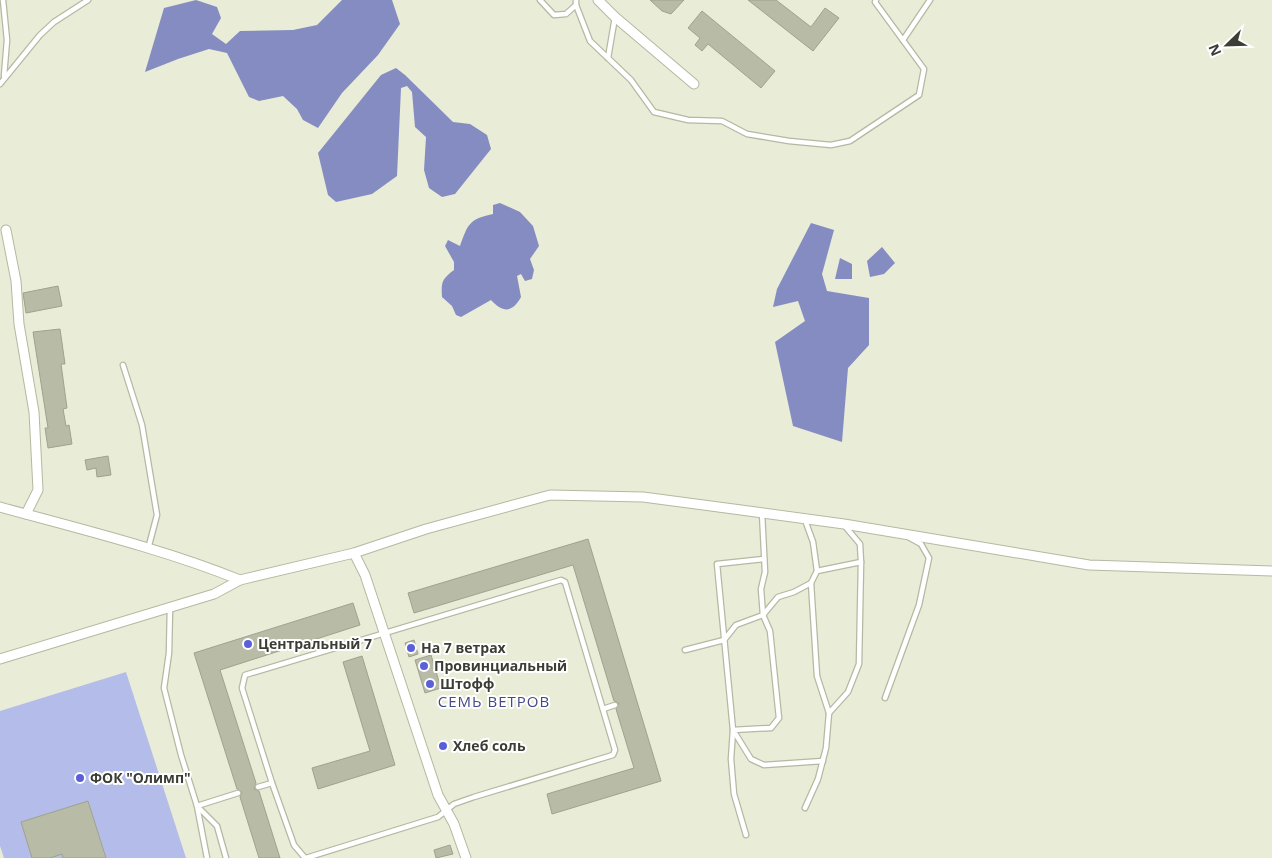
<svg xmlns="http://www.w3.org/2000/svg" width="1272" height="858" viewBox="0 0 1272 858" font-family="'Open Sans',sans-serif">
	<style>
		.green { fill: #b4bde9 }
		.water { fill: #848cc1 }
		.building { fill: #b8bba6; stroke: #9fa28d }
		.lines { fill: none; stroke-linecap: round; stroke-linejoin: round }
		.lane-casing { stroke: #b5b8a2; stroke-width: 7 }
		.street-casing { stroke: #b5b8a2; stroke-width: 11 }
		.lane { stroke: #fff; stroke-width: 4.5 }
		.street { stroke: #fff; stroke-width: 9 }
		.poi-dot { fill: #5a60d8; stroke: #fff; stroke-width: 2 }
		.labels { text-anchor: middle; stroke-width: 4; stroke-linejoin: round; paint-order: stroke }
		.poi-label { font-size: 14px; font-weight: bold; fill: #3c3d34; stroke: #fff; text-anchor: start }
		.neighbourhood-label { font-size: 15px; letter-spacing: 1px; fill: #434a87; stroke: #fff }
	</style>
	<rect width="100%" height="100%" fill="#e9ecd6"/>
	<polygon class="green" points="126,672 186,858 4,858 0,846 0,711"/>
	<g class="water">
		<polygon points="196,0 217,7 221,18 212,34 226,44 240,31 293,30 317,25 342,0 392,0 400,24 378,55 342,93 318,128 303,120 297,109 283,96 259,101 249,97 227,53 209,49 178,59 145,72 164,8"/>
		<polygon points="396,68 405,75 453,122 470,124 487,135 491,149 455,194 442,197 429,188 424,170 426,137 415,127 412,92 407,86 401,88 397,176 372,194 336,202 328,195 318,153 381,75"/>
		<path d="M500,203L520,212L533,226L539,246L530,259L534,270L532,279L525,281L521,274L517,276L521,297C512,313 503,313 491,300L461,317L456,315L452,306L442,297C441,282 442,279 454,270V262L445,246L448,240L460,246C468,224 469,219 493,214V205Z"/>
		<polygon points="811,223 834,230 822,274 827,291 869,298 869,345 848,368 842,442 793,426 775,342 805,321 798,301 773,307 777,289"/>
		<polygon points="882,247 895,263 884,274 870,277 867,261"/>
		<polygon points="840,258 852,264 852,279 835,279"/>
	</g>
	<g class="building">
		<polygon points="650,0 684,0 671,14 662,11"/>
		<polygon points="748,0 776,0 811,27 825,8 839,18 813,51"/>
		<polygon points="702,11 775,71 761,88 708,44 702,51 695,45 700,38 688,28"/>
		<polygon points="58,286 62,306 26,313 23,293"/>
		<polygon points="60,329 65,364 61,364 67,408 63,409 66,426 69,425 72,444 48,448 45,428 48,428 33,332"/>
		<polygon points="108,456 111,475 97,477 96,468 87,470 85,460"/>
		<polygon points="588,539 661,781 552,814 547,794 634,768 616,709 619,704 617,702 614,701 573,565 414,613 408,593"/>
		<polygon points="353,603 360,625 220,670 256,783 254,789 259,791 280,858 259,858 240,797 242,792 237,789 194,653"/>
		<polygon points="414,640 418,654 409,657 405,643"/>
		<polygon points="431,655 441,688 425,693 415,660"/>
		<polygon points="362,656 395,765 318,789 312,768 370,751 343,662"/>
		<polygon points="88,801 106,858 63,858 62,854 50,858 32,858 21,822"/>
		<polygon points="450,845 453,854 436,858 434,850"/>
	</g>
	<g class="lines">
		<g class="lane-casing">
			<g id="lane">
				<polyline points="3,0 7,40 4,76"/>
				<polyline points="540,0 554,15 566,14 576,5"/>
				<polyline points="576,0 576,5 590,41 631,80 654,112 688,120 722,121 747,134 789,141 831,145 850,141 919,95 924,69 875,2 876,0"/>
				<polyline points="903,40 930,0"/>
				<polyline points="608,58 615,17"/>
				<polyline points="0,84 40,35 54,22 88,0"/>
				<polyline points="123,365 142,425 157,515 148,549"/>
				<polyline points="762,513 765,572 761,589 763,615 770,631 779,718 771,728 733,730 751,759 764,765 823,761"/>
				<polyline points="805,520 813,542 817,571 811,583 817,676 829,713 826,748 818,779 805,808"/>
				<polyline points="817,571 861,562"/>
				<polyline points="170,608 169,653 164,688 181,755 197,806 217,826 226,858"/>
				<polyline points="685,650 724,640 736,625 763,615 778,597 794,592 811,583"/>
				<polyline points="885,698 919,605 929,558 921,544 910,538"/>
				<polyline points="603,709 615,705"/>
				<polyline points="829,713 848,692 859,664 861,562 860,544 844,525"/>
				<polyline points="258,787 272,783"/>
				<polyline points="746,835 734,794 731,759 733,730 717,564 764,559"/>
				<polyline points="207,858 197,806 238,793"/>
				<polyline points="305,858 294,845 272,783 242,688 245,675 561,580 565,582 615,750 613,755 474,797 454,804 438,817 306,858"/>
			</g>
		</g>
		<g class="street-casing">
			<g id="street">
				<polyline points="598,0 615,17 694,84"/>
				<polyline points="6,230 16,281 19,324 34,412 38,490 26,514"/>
				<path d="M0,507C80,529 163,549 240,580"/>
				<polyline points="354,553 365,575 438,795 454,824 466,858"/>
				<polyline points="0,659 214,594 240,580 354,553 426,529 550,495 643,497 741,510 844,524 1089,565 1272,571"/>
			</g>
		</g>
		<use href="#lane" class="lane"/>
		<use href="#street" class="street"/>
	</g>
	<g class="poi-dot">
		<circle cx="248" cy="644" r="5"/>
		<circle cx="411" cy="648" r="5"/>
		<circle cx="424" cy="666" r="5"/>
		<circle cx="430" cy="684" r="5"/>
		<circle cx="443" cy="746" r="5"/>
		<circle cx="80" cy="778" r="5"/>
	</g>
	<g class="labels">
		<g class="poi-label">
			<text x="258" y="649">Центральный 7</text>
			<text x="421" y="653">На 7 ветрах</text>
			<text x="434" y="671">Провинциальный</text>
			<text x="440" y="689">Штофф</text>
			<text x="453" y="751">Хлеб соль</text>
			<text x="90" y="783">ФОК "Олимп"</text>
		</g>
		<g class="neighbourhood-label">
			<text x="494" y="707">СЕМЬ ВЕТРОВ</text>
		</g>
	</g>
	<g transform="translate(1227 45) rotate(247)" stroke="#ffffff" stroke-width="4" paint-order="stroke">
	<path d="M0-4L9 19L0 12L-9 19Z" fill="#3c3d34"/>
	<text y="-8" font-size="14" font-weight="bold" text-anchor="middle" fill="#3c3d34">N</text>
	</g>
</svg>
